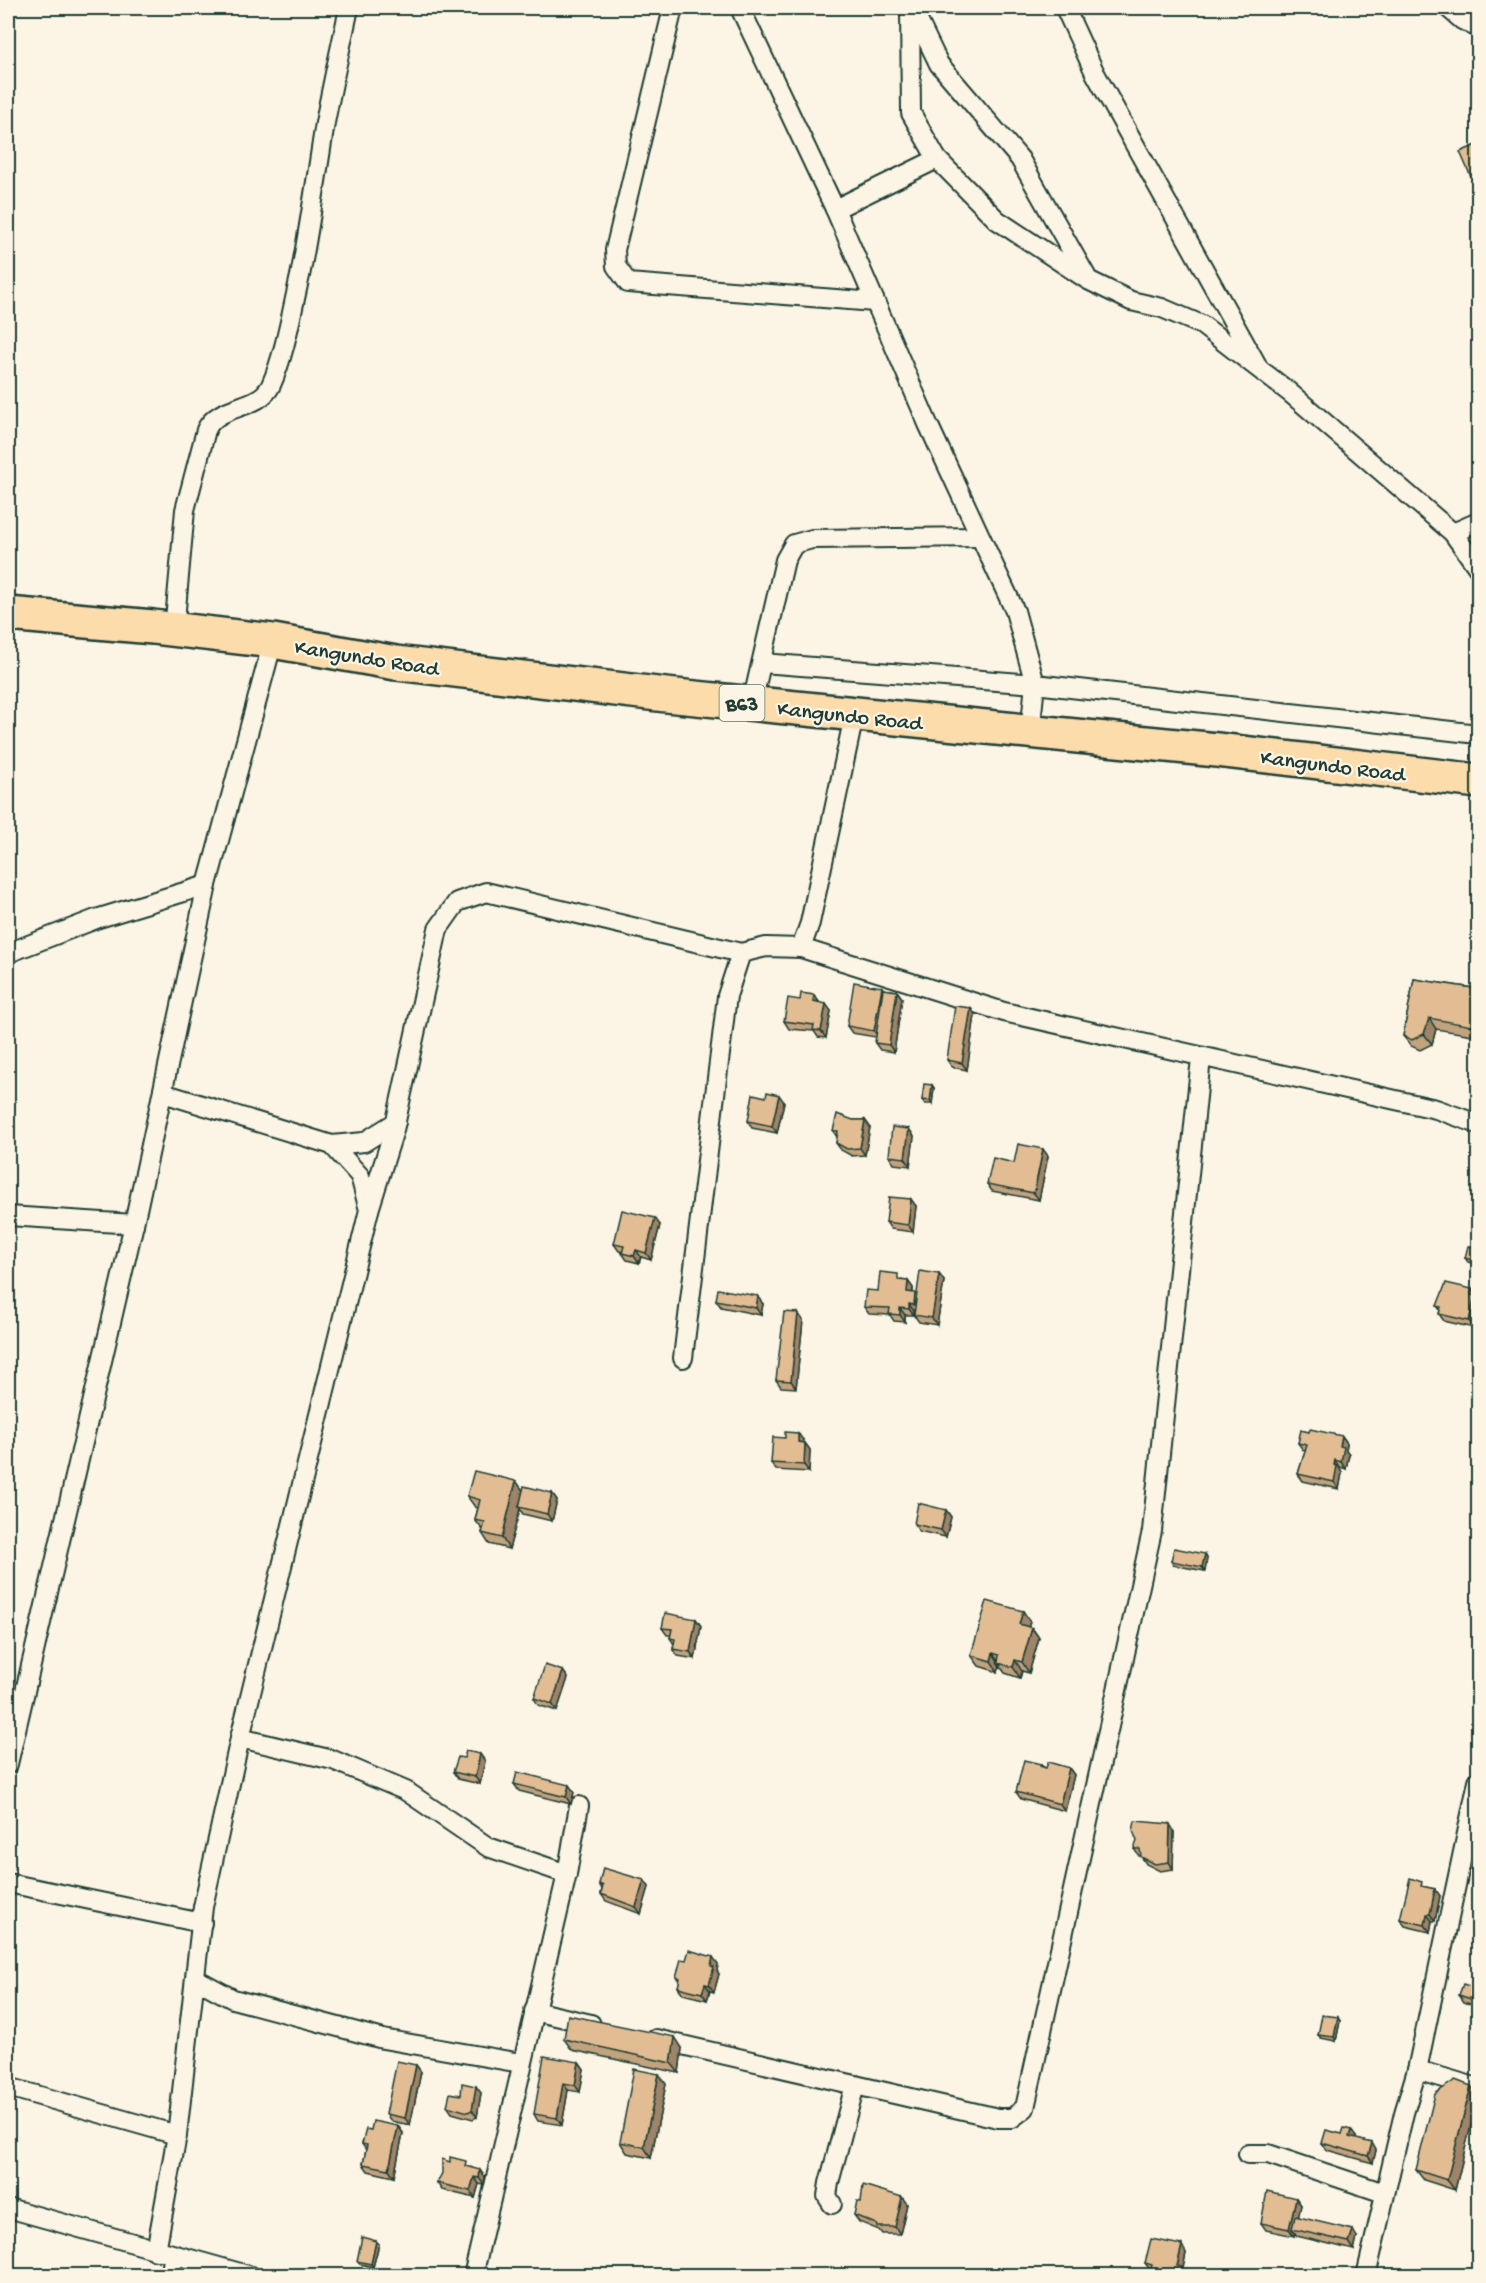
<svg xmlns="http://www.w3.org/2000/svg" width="1486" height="2283" viewBox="0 0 1486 2283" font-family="'Gochi Hand',sans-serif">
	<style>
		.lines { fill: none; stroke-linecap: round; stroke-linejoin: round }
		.street-casing { stroke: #1f3d34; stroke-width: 22 }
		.highway-casing { stroke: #1f3d34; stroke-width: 38 }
		.street { stroke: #fcf5e5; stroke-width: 18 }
		.highway { stroke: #fddcac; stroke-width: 33 }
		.wall { fill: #c2a37e; stroke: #1f3d34; stroke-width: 1.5 }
		.shaded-wall { fill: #9e8467; stroke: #1f3d34; stroke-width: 1.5 }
		.building { fill: #e2bd93; stroke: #1f3d34; stroke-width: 1.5 }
		.labels { text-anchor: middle; stroke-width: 4.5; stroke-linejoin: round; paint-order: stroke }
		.shield { fill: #fcf5e5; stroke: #617469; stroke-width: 1.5 }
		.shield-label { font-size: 21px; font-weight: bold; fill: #1f3d34 }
		.street-label { font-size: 22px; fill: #1f3d34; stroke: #fcf5e5 }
	</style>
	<rect width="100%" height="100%" fill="#fcf5e5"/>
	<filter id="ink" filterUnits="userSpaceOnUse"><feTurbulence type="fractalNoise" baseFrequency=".0167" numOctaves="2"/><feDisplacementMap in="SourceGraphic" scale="12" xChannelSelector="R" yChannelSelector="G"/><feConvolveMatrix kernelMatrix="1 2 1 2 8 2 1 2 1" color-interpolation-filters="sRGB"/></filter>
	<g filter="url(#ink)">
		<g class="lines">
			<g class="street-casing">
				<g id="street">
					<polyline points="673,8 615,250 616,266 628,283 875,302"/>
					<polyline points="740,8 835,209 928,424 1015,611 1035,684 762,663"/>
					<polyline points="912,8 939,64 1020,159 1086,276"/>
					<polyline points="1065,8 1095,73 1257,365"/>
					<polyline points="1448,8 1462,20 1478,28"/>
					<polyline points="910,9 911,113 937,159"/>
					<polyline points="835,209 937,159 997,220 1088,280 1131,301 1162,308 1202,325 1289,392 1453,533 1478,568"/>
					<polyline points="1453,533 1478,522"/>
					<path d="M174,631L185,510L206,430C218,403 259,411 271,385C285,354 292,310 300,276C310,225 317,174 325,123C332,85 341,46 349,8"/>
					<polyline points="752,703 785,560 794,544 812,539 980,537"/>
					<polyline points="1030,733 1035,684 1478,734"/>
					<polyline points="801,948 810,923 854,716"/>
					<polyline points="8,953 96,919 207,885"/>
					<polyline points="332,1145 364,1142 396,1122"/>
					<polyline points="369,1210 394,1130 438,929 457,902 486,892 741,953"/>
					<polyline points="8,1216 134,1224"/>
					<polyline points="683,1358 727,996 741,953 766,947 801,948 1004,1012 1436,1109 1478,1124"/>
					<polyline points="240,1738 333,1760 406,1791 488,1847 567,1874"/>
					<polyline points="8,1764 134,1224 207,885 273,641"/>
					<polyline points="8,1883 202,1923"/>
					<polyline points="196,1979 233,1999 383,2039 521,2063"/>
					<polyline points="534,2011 591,2024"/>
					<polyline points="656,2039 998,2118 1012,2118 1025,2108 1152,1531 1201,1058"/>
					<polyline points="1417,2070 1478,1781"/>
					<polyline points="8,2087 177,2135"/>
					<polyline points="1248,2154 1268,2154 1384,2193"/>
					<polyline points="832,2204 827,2196 829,2183 855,2085"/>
					<polyline points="8,2208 251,2276"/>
					<polyline points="156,2251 177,2135 203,1907 240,1738 369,1210 360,1176 332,1145 163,1093"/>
					<polyline points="170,2276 174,2255"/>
					<polyline points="473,2276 567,1874 579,1806"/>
					<polyline points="1366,2276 1404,2113 1417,2070 1478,2088"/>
				</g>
			</g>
			<g class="highway-casing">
				<polyline id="highway" points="8,614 153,627 273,641 396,663 666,695 1217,750 1478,781"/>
			</g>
			<use href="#street" class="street"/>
			<use href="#highway" class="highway"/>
		</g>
		<g class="wall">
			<polygon points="1414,979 1479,989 1479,1036 1436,1029 1432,1044 1420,1050 1411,1046 1403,1036"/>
			<polygon points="882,987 883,989 897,991 902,998 894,1052 880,1050 875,1043 876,1037 852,1033 847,1026"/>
			<polygon points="814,995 819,1002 831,1011 826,1038 818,1037 814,1031 789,1029 784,1021 800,1000"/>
			<polygon points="971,1008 975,1015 967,1070 952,1067 947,1060"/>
			<polygon points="932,1085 934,1088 932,1104 925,1104 922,1100"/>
			<polygon points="784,1102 777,1133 752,1128 748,1121"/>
			<polygon points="853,1120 865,1120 870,1127 865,1155 852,1156 841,1150 836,1143 837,1137 833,1131"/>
			<polygon points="909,1129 914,1136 910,1166 894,1164 889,1156"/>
			<polygon points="1048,1156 1039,1200 992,1191 987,1184 1014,1163"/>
			<polygon points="916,1206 913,1232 891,1229 886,1222"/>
			<polygon points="660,1225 651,1260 641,1257 639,1263 627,1260 622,1253 623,1252 619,1251 614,1244"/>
			<polygon points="1479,1248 1479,1268 1474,1267 1472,1263 1468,1262 1465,1258"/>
			<polygon points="939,1274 944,1281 937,1325 919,1322 914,1315 905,1315 905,1322 894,1321 890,1315 869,1314 864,1307 878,1291 902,1280 908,1281 913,1288 913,1293 917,1295"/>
			<polygon points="758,1296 763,1304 761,1315 721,1307 716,1300"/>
			<polygon points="1477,1296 1477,1298 1479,1300 1479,1311 1474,1328 1444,1321 1439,1314 1440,1310 1437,1306"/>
			<polygon points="803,1320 796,1388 781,1387 776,1380"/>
			<polygon points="1309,1432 1342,1436 1347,1443 1346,1450 1349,1454 1346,1469 1340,1467 1340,1469 1342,1473 1339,1489 1303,1481 1298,1474 1305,1451 1303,1450 1298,1443"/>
			<polygon points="803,1440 803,1443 805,1443 810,1450 809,1472 776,1470 771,1463"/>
			<polygon points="516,1481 523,1491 552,1493 557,1500 552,1521 523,1514 520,1509 509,1549 489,1544 482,1533 483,1530 475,1520 478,1508 475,1507 467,1496"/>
			<polygon points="946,1510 951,1517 946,1537 919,1531 914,1524"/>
			<polygon points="1207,1558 1205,1571 1173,1565 1171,1561"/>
			<polygon points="1023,1611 1030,1622 1028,1627 1032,1628 1039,1638 1029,1673 1022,1671 1020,1678 1005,1673 1000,1666 998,1672 979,1666 971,1655"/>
			<polygon points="696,1619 701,1626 695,1659 678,1656 673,1649 674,1644 670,1638 671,1635 667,1635 662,1628"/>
			<polygon points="563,1671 568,1678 557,1711 538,1705 534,1698"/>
			<polygon points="485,1761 480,1784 458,1779 453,1772"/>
			<polygon points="1041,1764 1043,1767 1046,1768 1069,1768 1074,1775 1065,1811 1021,1799 1016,1792"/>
			<polygon points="514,1784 574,1792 571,1804 519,1791"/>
			<polygon points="1174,1831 1173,1869 1160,1871 1146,1864 1141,1856 1139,1856 1134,1849"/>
			<polygon points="644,1880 649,1887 641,1914 606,1901 601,1894 602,1889 599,1884"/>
			<polygon points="1426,1887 1435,1889 1440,1896 1435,1921 1432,1921 1430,1932 1405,1926 1400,1919"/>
			<polygon points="686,1960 718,1964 717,1971 719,1974 714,1992 710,1991 707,2000 683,1994 678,1987 680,1982 676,1977"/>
			<polygon points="1479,1989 1479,2007 1464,2002 1459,1995"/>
			<polygon points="1340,2021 1336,2041 1321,2038 1318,2035"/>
			<polygon points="564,2039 682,2048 679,2073 572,2050"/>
			<polygon points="579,2062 584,2069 580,2092 568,2090 562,2125 538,2121 534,2114"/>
			<polygon points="416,2065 421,2072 410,2125 391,2121 386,2114"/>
			<polygon points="666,2084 651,2158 627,2153 620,2142"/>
			<polygon points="481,2093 477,2117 473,2119 452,2113 447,2106 461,2095"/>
			<polygon points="1478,2096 1455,2190 1424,2180 1416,2170"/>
			<polygon points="398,2126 403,2133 394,2177 368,2171 363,2164 366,2150 362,2144 371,2130"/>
			<polygon points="1356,2137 1355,2139 1372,2143 1376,2150 1373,2163 1327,2150 1322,2143"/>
			<polygon points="471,2167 485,2177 484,2185 479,2184 475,2198 442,2190 437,2183"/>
			<polygon points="1296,2198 1301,2205 1298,2217 1357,2237 1354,2250 1297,2236 1295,2233 1294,2236 1266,2230 1261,2223"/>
			<polygon points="861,2202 907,2204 900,2234 882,2234 879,2230 859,2222 854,2215"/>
			<polygon points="376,2241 379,2244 373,2267 360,2264 357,2261"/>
			<polygon points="1186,2253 1183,2268 1187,2274 1187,2276 1149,2276 1150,2270 1145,2263"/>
		</g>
		<g class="shaded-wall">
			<polygon points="882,987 887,994 879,1038 874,1031"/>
			<polygon points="897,991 902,998 894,1052 889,1045"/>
			<polygon points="814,995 819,1002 813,1001"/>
			<polygon points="826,1004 831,1011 826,1038 821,1031"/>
			<polygon points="971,1008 975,1015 967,1070 962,1063"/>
			<polygon points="1429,1018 1436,1029 1432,1044 1424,1034"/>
			<polygon points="932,1085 934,1088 932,1104 930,1101"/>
			<polygon points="779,1095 784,1102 777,1133 772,1126"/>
			<polygon points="865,1120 870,1127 865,1155 860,1148"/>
			<polygon points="909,1129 914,1136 910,1166 905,1158"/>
			<polygon points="1043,1149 1048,1156 1039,1200 1034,1193"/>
			<polygon points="911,1199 916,1206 913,1232 908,1225"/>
			<polygon points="655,1218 660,1225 651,1260 646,1253"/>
			<polygon points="636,1250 641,1257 639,1263 634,1256"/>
			<polygon points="939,1274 944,1281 937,1325 932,1318"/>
			<polygon points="908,1281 913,1288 912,1299 907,1292"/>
			<polygon points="1472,1289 1477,1296 1477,1298 1479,1300 1479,1311 1474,1328 1469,1321 1471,1295"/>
			<polygon points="758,1296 763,1304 761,1315 756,1308"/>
			<polygon points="909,1304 914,1311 914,1316 909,1309"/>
			<polygon points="900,1308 905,1315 905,1322 900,1315"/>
			<polygon points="798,1313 803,1320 796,1388 791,1381"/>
			<polygon points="798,1433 803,1440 803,1449 798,1442"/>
			<polygon points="1342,1436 1347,1443 1346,1450 1349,1454 1346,1469 1341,1462 1340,1446"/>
			<polygon points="805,1443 810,1450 809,1472 804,1465"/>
			<polygon points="1335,1460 1342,1473 1339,1489 1334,1482"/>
			<polygon points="516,1481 524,1492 519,1507 520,1509 509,1549 502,1538"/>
			<polygon points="552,1493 557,1500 552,1521 547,1514"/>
			<polygon points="946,1510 951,1517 946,1537 941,1530"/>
			<polygon points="1205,1554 1207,1558 1205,1571 1202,1567"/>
			<polygon points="1023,1611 1030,1622 1026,1634 1019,1624"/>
			<polygon points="696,1619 701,1626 695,1659 690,1652"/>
			<polygon points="1032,1628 1039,1638 1029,1673 1022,1662"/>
			<polygon points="993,1653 1000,1664 998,1663 1000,1666 998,1672 991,1661"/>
			<polygon points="1015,1660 1022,1671 1020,1678 1013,1667"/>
			<polygon points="563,1671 568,1678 557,1711 552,1704"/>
			<polygon points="480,1754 485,1761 480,1784 475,1777"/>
			<polygon points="1069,1768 1074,1775 1065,1811 1060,1804"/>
			<polygon points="569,1785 574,1792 571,1804 566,1797"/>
			<polygon points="1170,1824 1174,1831 1173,1869 1169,1862"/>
			<polygon points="644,1880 649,1887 641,1914 636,1907"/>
			<polygon points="1435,1889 1440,1896 1435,1921 1430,1914"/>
			<polygon points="1427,1914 1432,1921 1430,1932 1425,1925"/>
			<polygon points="713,1957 718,1964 717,1971 719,1974 714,1992 709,1985 711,1966"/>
			<polygon points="705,1984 710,1991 707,2000 702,1993"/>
			<polygon points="1338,2017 1340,2021 1336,2041 1334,2037"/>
			<polygon points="675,2037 682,2048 679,2073 671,2063"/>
			<polygon points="579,2062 584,2069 580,2092 575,2085"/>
			<polygon points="416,2065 421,2072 410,2125 405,2118"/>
			<polygon points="659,2074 666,2084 651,2158 644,2147"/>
			<polygon points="563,2083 568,2090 562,2125 557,2118"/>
			<polygon points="476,2086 481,2093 477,2117 472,2110"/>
			<polygon points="1471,2086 1478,2096 1455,2190 1447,2180"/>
			<polygon points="398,2126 403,2133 394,2177 389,2169"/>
			<polygon points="1351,2130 1356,2137 1354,2144 1349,2137"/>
			<polygon points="1372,2143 1376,2150 1373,2163 1368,2156"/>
			<polygon points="480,2170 485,2177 484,2185 479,2178"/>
			<polygon points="474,2177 479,2184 475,2198 470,2191"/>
			<polygon points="902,2197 907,2204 900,2234 895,2227"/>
			<polygon points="1296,2198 1301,2205 1296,2229 1292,2229 1295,2233 1294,2236 1289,2229"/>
			<polygon points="1353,2230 1357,2237 1354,2250 1349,2242"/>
			<polygon points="376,2241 379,2244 373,2267 371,2264"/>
			<polygon points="1182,2245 1186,2253 1183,2268 1187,2274 1187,2276 1180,2276 1177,2266"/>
		</g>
		<g class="building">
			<polygon points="1479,144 1479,185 1475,186 1460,152"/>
			<polygon points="1414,979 1479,989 1479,1017 1477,1027 1429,1018 1424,1034 1412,1040 1403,1036"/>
			<polygon points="854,982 882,987 874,1031 847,1026"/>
			<polygon points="883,989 897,991 889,1045 875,1043"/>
			<polygon points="801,993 814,995 813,1001 826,1004 821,1031 813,1030 814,1025 784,1021 788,998 800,1000"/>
			<polygon points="955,1006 971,1008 962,1063 947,1060"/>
			<polygon points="924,1084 932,1085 930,1101 922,1100"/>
			<polygon points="767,1092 779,1095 772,1126 748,1121 753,1094 766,1097"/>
			<polygon points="837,1114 853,1120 865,1120 860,1148 847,1149 836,1143 838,1131 833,1131"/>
			<polygon points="892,1127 909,1129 905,1158 889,1156"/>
			<polygon points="1018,1144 1043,1149 1034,1193 987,1184 993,1158 1014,1163"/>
			<polygon points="889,1197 911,1199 908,1225 886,1222"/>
			<polygon points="622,1210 655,1218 646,1253 636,1250 634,1256 622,1253 624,1246 614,1244"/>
			<polygon points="1468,1246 1479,1248 1479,1265 1472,1263 1473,1260 1465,1258"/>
			<polygon points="920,1271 939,1274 932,1318 914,1315"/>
			<polygon points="880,1272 898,1274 898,1280 908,1281 907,1292 915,1293 914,1305 909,1304 909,1309 900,1308 900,1315 889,1314 890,1308 864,1307 866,1290 878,1291"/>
			<polygon points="1446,1283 1472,1289 1471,1295 1475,1296 1469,1321 1439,1314 1441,1307 1437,1306"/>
			<polygon points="718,1289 758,1296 756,1308 716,1300"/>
			<polygon points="784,1312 798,1313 791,1381 776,1380"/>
			<polygon points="1310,1429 1342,1436 1340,1446 1344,1447 1341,1462 1335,1460 1334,1465 1337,1466 1334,1482 1298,1474 1307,1445 1298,1443 1301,1430 1309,1432"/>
			<polygon points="785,1432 798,1433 798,1442 805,1443 804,1465 771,1463 773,1437 785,1438"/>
			<polygon points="474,1471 516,1481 502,1538 482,1533 485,1522 475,1520 480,1500 467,1496"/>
			<polygon points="524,1486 552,1493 547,1514 519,1507"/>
			<polygon points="918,1503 946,1510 941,1530 914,1524"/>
			<polygon points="1174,1548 1205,1554 1202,1567 1171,1561"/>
			<polygon points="987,1601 1023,1611 1019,1624 1032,1628 1022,1662 1015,1660 1013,1667 998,1663 999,1655 993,1653 991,1661 971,1655"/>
			<polygon points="665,1613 696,1619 690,1652 673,1649 675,1639 670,1638 672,1629 662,1628"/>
			<polygon points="545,1665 563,1671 552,1704 534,1698"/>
			<polygon points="466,1751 480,1754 475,1777 453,1772 458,1757 464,1758"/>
			<polygon points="1024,1760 1041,1764 1040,1766 1046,1768 1048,1762 1069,1768 1060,1804 1016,1792"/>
			<polygon points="517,1772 569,1785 566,1797 514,1784"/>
			<polygon points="1135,1821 1170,1824 1169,1862 1155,1864 1141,1857 1140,1849 1134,1849 1137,1841 1133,1831"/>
			<polygon points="603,1868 644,1880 636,1907 601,1894 603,1886 599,1884"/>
			<polygon points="1410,1878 1422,1882 1421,1886 1435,1889 1430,1914 1427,1914 1425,1925 1400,1919"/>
			<polygon points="689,1950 713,1957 711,1966 714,1967 709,1985 705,1984 702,1993 678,1987 680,1978 676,1977 681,1959 686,1960"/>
			<polygon points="1463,1984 1479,1989 1479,2002 1459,1995"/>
			<polygon points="568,2015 675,2037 671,2063 564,2039"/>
			<polygon points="1322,2015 1338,2017 1334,2037 1318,2035"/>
			<polygon points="544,2056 579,2062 575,2085 563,2083 557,2118 534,2114"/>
			<polygon points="397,2061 416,2065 405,2118 386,2114"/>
			<polygon points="634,2069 659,2074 644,2147 620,2142"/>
			<polygon points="1455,2080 1471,2086 1447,2180 1416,2170 1435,2094"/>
			<polygon points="462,2083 476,2086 472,2110 468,2112 447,2106 450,2093 461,2095"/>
			<polygon points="373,2121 398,2126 389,2169 363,2164 367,2145 362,2144 366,2129 371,2130"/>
			<polygon points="1344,2128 1351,2130 1349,2137 1372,2143 1368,2156 1322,2143 1326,2130 1342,2134"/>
			<polygon points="450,2157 466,2161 465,2166 480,2170 479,2178 474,2177 470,2191 437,2183 442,2173 442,2159 450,2162"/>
			<polygon points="863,2185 902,2197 895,2227 877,2227 876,2224 854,2215 857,2201 861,2202"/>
			<polygon points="1267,2191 1296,2198 1289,2229 1261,2223"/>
			<polygon points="1295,2216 1353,2230 1349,2242 1292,2229"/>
			<polygon points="362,2237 376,2241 371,2264 357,2261"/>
			<polygon points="1151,2239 1182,2245 1177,2266 1182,2267 1180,2276 1149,2276 1152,2265 1145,2263"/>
		</g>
	</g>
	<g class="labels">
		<rect class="shield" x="719.5" y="685" width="45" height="36" rx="4.5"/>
		<g class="shield-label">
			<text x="742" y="710">B63</text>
		</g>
		<g class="street-label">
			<text transform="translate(367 656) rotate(9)" y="8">Kangundo Road</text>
			<text transform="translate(850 714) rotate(6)" y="8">Kangundo Road</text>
			<text transform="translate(1333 764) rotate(7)" y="8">Kangundo Road</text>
		</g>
	</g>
	<rect width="1486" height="2283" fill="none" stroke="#fcf5e5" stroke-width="30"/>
	<rect x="15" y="15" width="1456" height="2253" fill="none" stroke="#1f3d34" stroke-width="2" filter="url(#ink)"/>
</svg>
